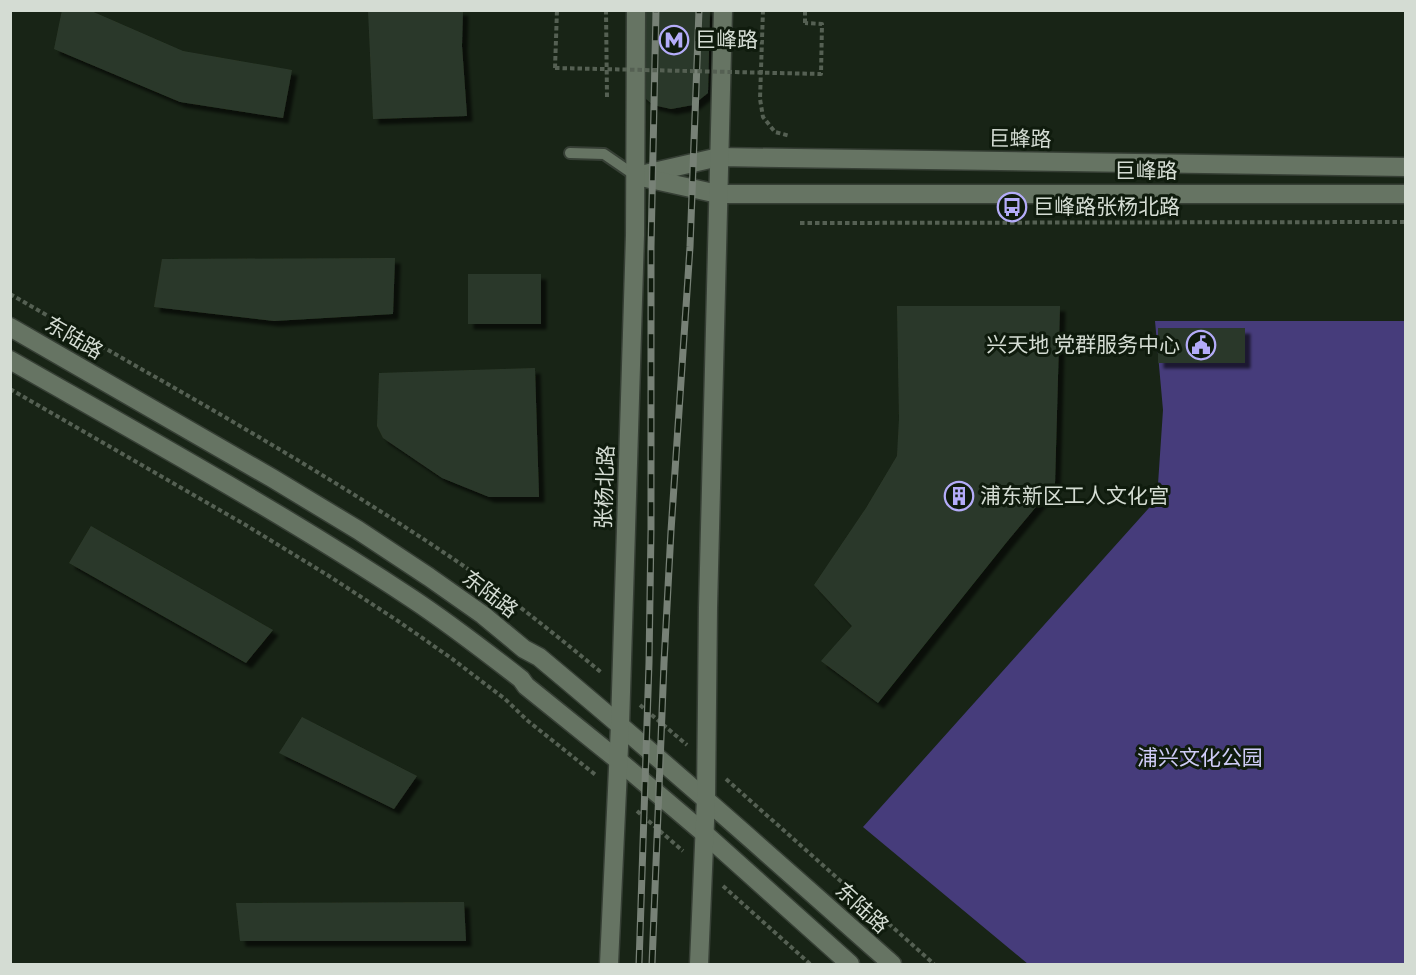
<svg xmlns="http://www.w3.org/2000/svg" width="1416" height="975" viewBox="0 0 1416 975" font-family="'Exo 2','Noto Sans SC',sans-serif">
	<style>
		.green { fill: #463c7b }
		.building { fill: #2c392a; filter: url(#shadow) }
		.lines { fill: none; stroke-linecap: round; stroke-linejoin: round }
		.lane-casing { stroke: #363f35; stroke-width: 14 }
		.secondary-casing { stroke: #363f35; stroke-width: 21 }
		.path { stroke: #556053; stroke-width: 4; stroke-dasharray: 4.5 3; stroke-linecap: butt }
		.lane { stroke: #667463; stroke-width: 10 }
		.secondary { stroke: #667463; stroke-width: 18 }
		.rail-casing { stroke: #778176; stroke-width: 7 }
		.rail { stroke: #0f1b0d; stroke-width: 4.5; stroke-dasharray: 14; stroke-linecap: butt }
		.path-bridge { stroke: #556053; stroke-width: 4; stroke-dasharray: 4.5 3; stroke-linecap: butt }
		.labels { text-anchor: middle; stroke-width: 6; stroke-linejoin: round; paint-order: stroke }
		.poi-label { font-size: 21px; fill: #d4dcd3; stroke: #0f1b0d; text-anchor: start }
		.street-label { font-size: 21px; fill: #d4dcd3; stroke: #0f1b0d }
		.park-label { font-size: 21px; fill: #cfccf7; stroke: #0f1b0d }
	</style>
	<defs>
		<filter id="shadow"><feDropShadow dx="5.5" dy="5.5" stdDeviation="1.5" flood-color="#0009"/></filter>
	</defs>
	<rect width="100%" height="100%" fill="#182416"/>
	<polygon class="green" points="1155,321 1405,321 1405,964 1028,964 863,827 1157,499 1163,410"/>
	<g class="building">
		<polygon points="62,10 89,10 183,51 292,70 283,118 180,102 54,49"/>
		<polygon points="368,10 463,10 462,46 467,116 373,119"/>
		<polygon points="640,10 710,10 708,93 693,105 671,109 653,105 637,91"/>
		<polygon points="395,258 393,314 274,321 154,307 162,259"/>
		<rect x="468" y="274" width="73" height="50"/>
		<polygon points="897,306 1060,306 1055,484 1006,543 878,703 821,661 852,626 814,585 866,508 897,456 899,419"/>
		<rect x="1158" y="328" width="87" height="35"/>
		<polygon points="535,368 539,497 489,497 442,478 383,438 377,426 379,373"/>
		<polygon points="91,526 273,630 246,663 69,563"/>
		<polygon points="302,717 417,776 394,809 279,753"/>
		<polygon points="464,902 466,941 240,941 236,903"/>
	</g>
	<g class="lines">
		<g class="lane-casing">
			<polyline id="lane" points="570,153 604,154 636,176"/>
		</g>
		<g class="secondary-casing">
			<g id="secondary">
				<polyline points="636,176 719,157 1406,167"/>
				<polyline points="641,177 718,194 1406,194"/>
				<path d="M10,327L272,478L358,530L429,577L483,615L524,649L539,657C659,757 776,861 892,964"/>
				<path d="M10,360C145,437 281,512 411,598C449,623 485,651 521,679L526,686L619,761L705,834L850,964"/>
				<polyline points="609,964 620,725 635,235 636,10"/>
				<polyline points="699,964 706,798 708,608 723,10"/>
			</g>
		</g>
		<g class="path">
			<polyline points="606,10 607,97"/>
			<polyline points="763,10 760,99 763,117 775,132 790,136"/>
			<polyline points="805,23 805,10"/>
			<polyline points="555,68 557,10"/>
			<polyline points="800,223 1406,222"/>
			<path d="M10,294C156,378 304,459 443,552C499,589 551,631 602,673"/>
			<polyline points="10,389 244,524 329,576 398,621 451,658 505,699 528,721 597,776"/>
			<polyline points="640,705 687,745"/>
			<polyline points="726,779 934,964"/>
			<polyline points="637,811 683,851"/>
			<polyline points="723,886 810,964"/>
		</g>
		<use href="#lane" class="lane"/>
		<use href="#secondary" class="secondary"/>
		<g class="rail-casing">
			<g id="rail">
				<polyline points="639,964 649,663 651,530 651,247 656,10"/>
				<polyline points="652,964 664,663 671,531 690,247 699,10"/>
			</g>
		</g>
		<use href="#rail" class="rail"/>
		<polyline class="path-bridge" points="555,68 821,74 822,24 805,23"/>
	</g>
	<defs>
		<g id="metro-ring" transform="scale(1.5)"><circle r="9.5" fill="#0f1b0d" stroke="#b4acf9" stroke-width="1.5"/><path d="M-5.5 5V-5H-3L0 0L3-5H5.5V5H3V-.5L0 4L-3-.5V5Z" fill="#b4acf9"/></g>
		<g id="bus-ring" transform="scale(1.5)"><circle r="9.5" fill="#0f1b0d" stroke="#b4acf9" stroke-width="1.5"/><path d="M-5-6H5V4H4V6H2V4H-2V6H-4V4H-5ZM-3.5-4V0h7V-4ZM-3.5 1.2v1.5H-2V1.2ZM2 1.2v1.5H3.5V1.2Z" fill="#b4acf9"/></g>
		<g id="civic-ring" transform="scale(1.5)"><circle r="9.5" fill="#0f1b0d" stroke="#b4acf9" stroke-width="1.5"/><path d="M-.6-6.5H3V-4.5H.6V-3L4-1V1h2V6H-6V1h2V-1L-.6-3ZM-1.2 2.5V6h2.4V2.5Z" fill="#b4acf9"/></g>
		<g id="building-ring" transform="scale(1.5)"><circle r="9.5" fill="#0f1b0d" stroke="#b4acf9" stroke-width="1.5"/><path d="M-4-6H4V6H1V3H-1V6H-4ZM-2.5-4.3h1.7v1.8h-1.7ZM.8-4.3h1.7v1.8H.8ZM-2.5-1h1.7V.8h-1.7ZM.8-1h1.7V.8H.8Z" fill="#b4acf9"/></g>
	</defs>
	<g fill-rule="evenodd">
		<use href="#metro-ring" x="674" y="40"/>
		<use href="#bus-ring" x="1012" y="207"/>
		<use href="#civic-ring" x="1201" y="345"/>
		<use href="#building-ring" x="959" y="496"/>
	</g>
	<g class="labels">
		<g class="poi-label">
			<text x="695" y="47">巨峰路</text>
			<text x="1033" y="214">巨峰路张杨北路</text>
			<text x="1180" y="352" text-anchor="end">兴天地 党群服务中心</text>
			<text x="980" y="503">浦东新区工人文化宫</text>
		</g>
		<g class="street-label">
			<text transform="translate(1020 139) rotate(1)" y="7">巨蜂路</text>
			<text x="1146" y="178">巨峰路</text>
			<text transform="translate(74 338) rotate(30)" y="7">东陆路</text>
			<text transform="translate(605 487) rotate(-88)" y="7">张杨北路</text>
			<text transform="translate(490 594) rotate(37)" y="7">东陆路</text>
			<text transform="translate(862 908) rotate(42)" y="7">东陆路</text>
		</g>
		<g class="park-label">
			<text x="1200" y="765">浦兴文化公园</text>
		</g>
	</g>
	<rect width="1416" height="975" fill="none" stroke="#d4dcd3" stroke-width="24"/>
</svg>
